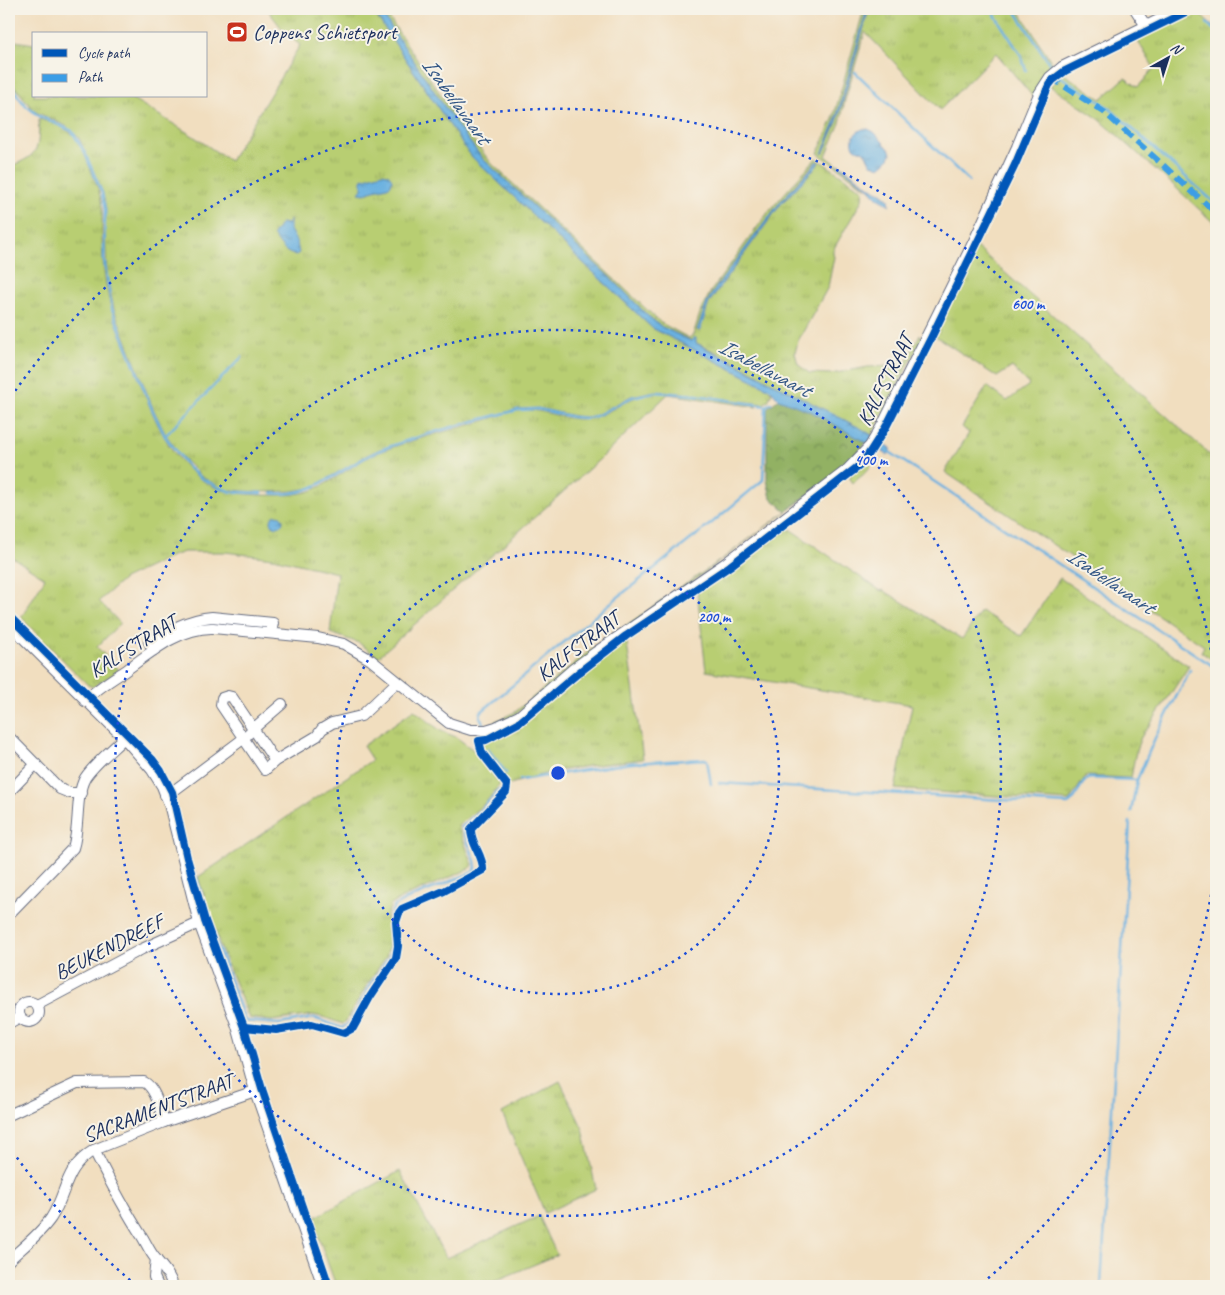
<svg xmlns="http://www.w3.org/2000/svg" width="1225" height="1295" viewBox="0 0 1225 1295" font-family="Caveat,sans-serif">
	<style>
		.grass { fill: url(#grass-tufts); stroke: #6a7e68; fill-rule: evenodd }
		.forest { fill: url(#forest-crowns); stroke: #567061 }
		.water { fill: url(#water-ripples); stroke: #42709f }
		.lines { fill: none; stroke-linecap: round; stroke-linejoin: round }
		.stream { stroke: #69b0e0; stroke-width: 2.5 }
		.minor-casing { stroke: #666c80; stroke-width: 12 }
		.minor { stroke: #fff; stroke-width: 10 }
		.quiet { stroke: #3b9de6; stroke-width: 6; stroke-dasharray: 12 6; stroke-linecap: butt }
		.cycleway-casing { stroke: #f7f3e8; stroke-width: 11 }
		.cycleway { stroke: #0057b8; stroke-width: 8 }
		.ring { fill: none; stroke: #1d4ed8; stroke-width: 2.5; stroke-dasharray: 2.5 5 }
		.labels { text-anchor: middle; stroke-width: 4; stroke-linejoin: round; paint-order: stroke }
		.poi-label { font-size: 21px; fill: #1b2f5e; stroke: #f7f3e8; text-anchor: start }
		.street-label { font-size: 21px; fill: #1b2f5e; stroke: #f7f3e8 }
		.water-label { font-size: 22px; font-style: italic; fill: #325685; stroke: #f7f3e8 }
		.centre { fill: #1d4ed8; stroke: #f7f3e8; stroke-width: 2.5 }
		.ring-label { font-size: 15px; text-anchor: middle; font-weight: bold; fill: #1d4ed8; stroke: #f7f3e8; stroke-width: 4; stroke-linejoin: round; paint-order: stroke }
	</style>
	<defs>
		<pattern id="grass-tufts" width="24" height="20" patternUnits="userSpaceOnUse" patternTransform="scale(1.25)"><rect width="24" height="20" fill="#b8ce72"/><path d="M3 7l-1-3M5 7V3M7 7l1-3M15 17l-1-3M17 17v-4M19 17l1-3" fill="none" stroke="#9eb165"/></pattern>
		<pattern id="forest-crowns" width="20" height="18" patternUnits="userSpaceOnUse" patternTransform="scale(1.25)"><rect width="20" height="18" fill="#92b164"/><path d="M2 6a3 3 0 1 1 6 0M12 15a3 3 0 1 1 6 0" fill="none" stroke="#769056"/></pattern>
		<pattern id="water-ripples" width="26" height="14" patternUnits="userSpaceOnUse" patternTransform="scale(1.25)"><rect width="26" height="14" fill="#69b0e0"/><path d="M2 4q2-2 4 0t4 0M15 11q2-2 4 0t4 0" fill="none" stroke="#5690b9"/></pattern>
	</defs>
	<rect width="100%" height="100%" fill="#f7f3e8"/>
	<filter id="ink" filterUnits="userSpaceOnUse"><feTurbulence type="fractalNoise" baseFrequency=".02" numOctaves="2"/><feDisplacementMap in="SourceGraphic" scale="10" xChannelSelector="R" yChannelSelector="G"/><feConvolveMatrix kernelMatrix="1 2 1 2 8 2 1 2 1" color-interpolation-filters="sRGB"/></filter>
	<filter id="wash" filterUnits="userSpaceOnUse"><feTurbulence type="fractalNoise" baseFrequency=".0096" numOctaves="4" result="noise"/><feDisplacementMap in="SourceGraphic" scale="20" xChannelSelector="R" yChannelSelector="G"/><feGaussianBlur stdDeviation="1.12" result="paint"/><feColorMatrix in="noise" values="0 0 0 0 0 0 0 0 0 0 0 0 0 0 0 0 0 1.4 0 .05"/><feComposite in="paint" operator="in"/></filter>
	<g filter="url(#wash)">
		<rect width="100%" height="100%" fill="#f1debf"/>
		<g class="grass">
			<polygon points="267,9 372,9 463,145 473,158 652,328 770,389 769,391 772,392 768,401 763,404 682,393 655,391 631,396 596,415 587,417 575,416 538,408 518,409 450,427 380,449 369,454 311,488 292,491 261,492 228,490 218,486 202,477 179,454 165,433 153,408 114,309 107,275 105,230 106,209 103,193 79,138 66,126 34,111 12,83 9,74 9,40 34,44 34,96 128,96 193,136 230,161 300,45 286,34"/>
			<path d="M379,9H383L459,122L492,164L661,323L689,338L693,335L701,310L711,291L769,211L816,158L863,190L862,200L833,250V254L834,257L828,287L798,341L795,353L798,364L809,373L831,374L868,367L892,366L902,371L920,334L922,339L871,436L720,354L662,327L648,316L618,285L482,158L457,125ZM816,161L819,163L816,167L781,204L719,288L709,303L697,330L707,302L717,286L780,202Z"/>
			<polygon points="864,9 867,9 835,122 823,154 837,122 869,9 1018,9 1054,66 1044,75 1034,98 996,53 940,110 865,32 845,100 840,123 826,156 866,187 866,188 818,153 833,119"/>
			<polygon points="1193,9 1216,29 1216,225 1172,184 1099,119 1050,86 1064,74 1101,99 1125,78 1138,87 1154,68 1136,38"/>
			<path d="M39,119C50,122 62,126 71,133C80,140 84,153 88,163C92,174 98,185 100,196C103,207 102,219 102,231C102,250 103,271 107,290C111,315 123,338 132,361C150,407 168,469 219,489C238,496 294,498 313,490C337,480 357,460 382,451C412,440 443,432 473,424C488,420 502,414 516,411C541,406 562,421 585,419C607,417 624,399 645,394C673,388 724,401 754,405L757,407L668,394L599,460L378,657L359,643L330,633L337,573L273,558L225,552H184L172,556L124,579L99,601L120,623L97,647L119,670L93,687L88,685L21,618L45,578L12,557L9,562V167C41,154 38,150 39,119Z"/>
			<polygon points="976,247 1216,460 1216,662 1201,652 1204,646 945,472 969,433 962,427 987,386 1007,401 1029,385 1012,367 997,377 934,335"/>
			<polygon points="871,456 877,458 865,473 853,483 849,477"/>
			<polygon points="851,463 509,719 489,724 515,712 592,649 725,557"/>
			<path d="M788,528L881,591L883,590L962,639L981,611L1021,636L1060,578L1189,666L1148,728C1136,738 1134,763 1131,778L1086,776L1069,801L895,789L912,705L706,671L697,591Z"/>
			<polygon points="626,636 643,759 588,766 551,772 507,785 482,753 479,741 486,740 520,722 577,674"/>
			<polygon points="414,710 441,731 456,737 476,752 500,784 486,802 458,826 473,865 469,869 402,898 391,905 387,915 389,946 386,957 367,985 346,1021 343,1024 323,1017 313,1015 271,1021 249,1018 221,949 198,877 372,760 363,746"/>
			<polygon points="560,1081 583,1129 596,1189 545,1213 502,1113"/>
			<polygon points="400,1171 446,1258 539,1216 557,1255 483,1286 336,1286 312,1219"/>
		</g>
		<polygon class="forest" points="779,399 812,411 867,442 852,461 786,511 771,498 767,480 767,408"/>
		<g class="water">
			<polygon points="372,9 379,9 457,125 482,158 618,285 648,316 662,327 691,341 694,337 696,338 696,343 864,430 891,448 888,455 812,412 779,399 770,389 652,328 473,158 463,145"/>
			<polygon points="867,9 869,9 837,122 823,154 822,153 835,122"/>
			<path d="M863,129H868L874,132L890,150L891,154L888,160L880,167L871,164C869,161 868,157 866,154C864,151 858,150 855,148C849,140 855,132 863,129Z"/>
			<polygon points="817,161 819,162 816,167 781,204 719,288 709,303 700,331 697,330 707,302 717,286 780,202 809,171"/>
			<polygon points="839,164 876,191 882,193 889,199 890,205 878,198 867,186 838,165"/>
			<path d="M382,173L388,174L392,179L391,185C383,190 373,188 365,194L359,193L362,189V179Z"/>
			<path d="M290,220V230L297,243L299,253L296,255C284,254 280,244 273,235L281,223L288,224Z"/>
			<circle cx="277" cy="521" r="6"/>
		</g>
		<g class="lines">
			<g class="stream">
				<polyline points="991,9 1020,54 1026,70"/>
				<polyline points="1014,9 1051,66"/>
				<polyline points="1207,23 1216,32"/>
				<polyline points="855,72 969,181"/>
				<polyline points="1061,77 1108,107 1216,204"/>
				<polyline points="9,79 18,96 25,105 39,116 72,131 85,153 102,193 105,210 104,259 112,309 152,409 165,436 189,468 201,478 218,487 232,492 262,493"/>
				<polyline points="165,436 242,357"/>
				<polyline points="888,451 1216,668"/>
				<path d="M272,493C316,499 344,464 383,449C426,433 473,421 518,410L538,409L573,417L587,418L596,416L632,397L655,392L696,395L766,406L771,403"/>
				<polyline points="483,723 480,717 481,712 608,605 713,522 763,480 766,406"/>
				<polyline points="488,749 506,773"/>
				<polyline points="520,780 631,763 705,759 707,760 711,784"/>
				<path d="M719,783L1068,804C1078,799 1078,784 1089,778L1137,780"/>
				<polyline points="1131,812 1137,780 1155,738 1190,670"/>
				<polyline points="195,873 209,923 245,1021 279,1024 314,1018 342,1028 349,1023 369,987 389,957 391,952 390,919 392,911 395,906 405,900 473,872 476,867 475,861 462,827 482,809 499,790"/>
				<polyline points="1101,1286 1130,822"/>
			</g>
		</g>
	</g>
	<g filter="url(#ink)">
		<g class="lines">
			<g class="minor-casing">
				<g id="minor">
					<polyline points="1135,9 1146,26"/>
					<polyline points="9,624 124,738 152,770 162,786 169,804 199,923 237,1026 255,1091 323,1286"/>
					<path d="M154,650L149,642C169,630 189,619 212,617L273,623L271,633"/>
					<path d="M85,701C96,689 111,680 125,671C150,653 180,627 213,628L318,638L344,644L371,660L449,723L471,730H486L496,727L519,716L573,669L596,652L727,562L847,470L870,446L883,424L973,243L1017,147L1039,94L1050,77L1062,67L1181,9"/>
					<polyline points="9,737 60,789 70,793 81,793"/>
					<polyline points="275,761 232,697 228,696 222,698 221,705 265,770 275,761 317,736 322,729 332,723 361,716 397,682"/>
					<polyline points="9,792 36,764"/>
					<polyline points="165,795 172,792 243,739 253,729 282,704"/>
					<path d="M9,914L73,848C80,827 75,796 85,778C94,764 112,750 124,738"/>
					<circle cx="29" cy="1012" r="10"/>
					<polyline points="37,1005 142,949 199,923"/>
					<polyline points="9,1023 20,1017"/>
					<path d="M9,1115L77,1083L144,1082C156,1088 160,1110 164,1122"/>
					<path d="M94,1150C109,1180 124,1209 143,1238C147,1245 150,1252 155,1258C162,1267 168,1272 172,1283L169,1286"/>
					<polyline points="156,1259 154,1277 158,1286"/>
					<path d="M9,1260C23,1247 40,1234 51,1218C68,1192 63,1169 94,1150L164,1122L255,1091"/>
				</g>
			</g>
			<use href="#minor" class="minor"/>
			<g class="quiet">
				<polyline points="1050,77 1104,112 1216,213"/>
				<polyline points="1215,651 1216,646"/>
			</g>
			<g class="cycleway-casing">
				<g id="cycleway">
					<polyline points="9,616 152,759 161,771 172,792 187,858 205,921 244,1027 262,1089 329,1286"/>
					<path d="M244,1027L276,1030L312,1024L344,1033L353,1028L370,997L396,958L398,946L396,922L399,913L402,909L444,891L483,870C484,856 470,843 471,829L506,792L507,785L482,753L479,741L486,740L520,722L577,674L626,636L730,566L863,463L886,427L931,338L1015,165L1049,85L1053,80L1065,71L1192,9"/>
				</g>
			</g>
			<use href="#cycleway" class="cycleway"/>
		</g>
	</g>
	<g class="ring">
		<circle cx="558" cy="773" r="221"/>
		<circle cx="558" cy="773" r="443"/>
		<path d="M1216 865A664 664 0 0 1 980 1285M136 1285A664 664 0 0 1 11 1149M11 397A664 664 0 0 1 1216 681"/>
	</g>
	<defs>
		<g id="stadium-square" transform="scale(1.125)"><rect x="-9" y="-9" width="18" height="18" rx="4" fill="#c8321e" stroke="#f7f3e8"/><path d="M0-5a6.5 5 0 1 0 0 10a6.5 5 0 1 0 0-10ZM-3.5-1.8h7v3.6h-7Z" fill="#fff"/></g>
	</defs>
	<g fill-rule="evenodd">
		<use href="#stadium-square" x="237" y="32"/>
	</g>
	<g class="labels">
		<g class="poi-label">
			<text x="253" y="39">Coppens Schietsport</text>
		</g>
		<g class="street-label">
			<text transform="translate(885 380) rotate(-63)" y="7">KALFSTRAAT</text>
			<text transform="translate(133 646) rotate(-32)" y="7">KALFSTRAAT</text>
			<text transform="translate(578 646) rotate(-38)" y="7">KALFSTRAAT</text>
			<text transform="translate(109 947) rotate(-27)" y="7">BEUKENDREEF</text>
			<text transform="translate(158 1108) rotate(-21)" y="7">SACRAMENTSTRAAT</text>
		</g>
		<g class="water-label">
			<text transform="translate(457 100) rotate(54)" y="8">Isabellavaart</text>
			<text transform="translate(765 367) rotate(28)" y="8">Isabellavaart</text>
			<text transform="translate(1111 580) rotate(34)" y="8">Isabellavaart</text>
		</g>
	</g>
	<circle cx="558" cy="773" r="8" class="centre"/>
	<g class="ring-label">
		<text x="1028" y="309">600 m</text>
		<text x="871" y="465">400 m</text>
		<text x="714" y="622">200 m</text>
	</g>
	<rect width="1225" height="1295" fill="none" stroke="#f7f3e8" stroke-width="30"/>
	<rect x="32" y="32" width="175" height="65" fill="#f7f3e8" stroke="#9fa5b1"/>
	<rect x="42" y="49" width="25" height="8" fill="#0057b8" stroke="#9fa5b1"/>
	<text x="78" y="58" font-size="15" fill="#1b2f5e">Cycle path</text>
	<rect x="42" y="74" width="25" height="8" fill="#3b9de6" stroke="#9fa5b1"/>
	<text x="78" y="82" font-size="15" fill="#1b2f5e">Path</text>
	<g transform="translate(1168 58) rotate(39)" stroke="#f7f3e8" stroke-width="4" paint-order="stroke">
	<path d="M0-4L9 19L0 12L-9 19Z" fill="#1b2f5e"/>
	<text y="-8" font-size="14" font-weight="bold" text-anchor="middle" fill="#1b2f5e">N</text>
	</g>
</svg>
